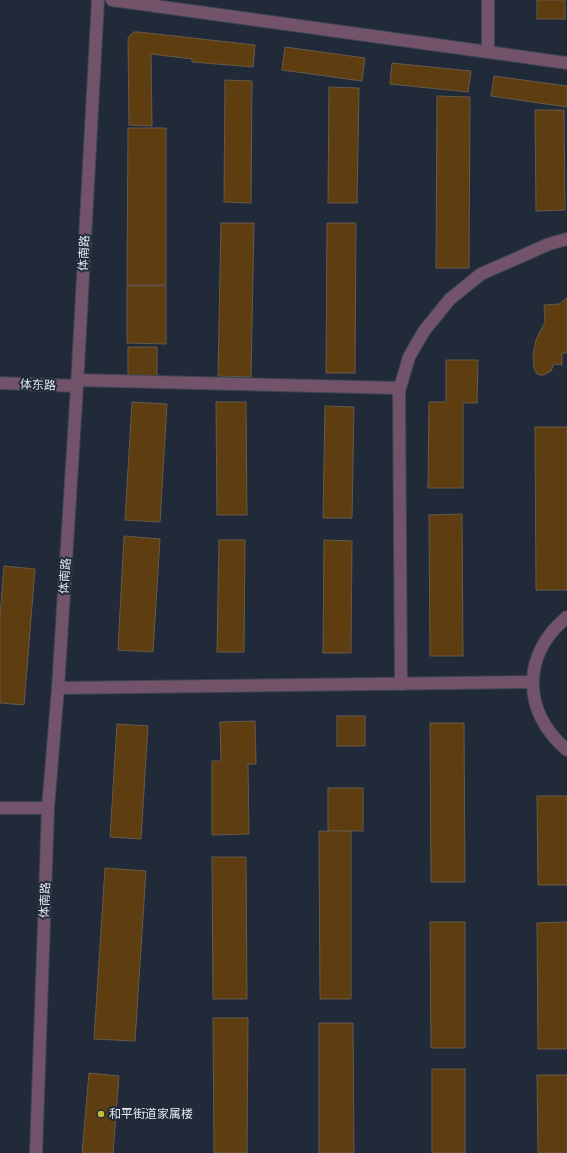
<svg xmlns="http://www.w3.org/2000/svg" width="567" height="1153" viewBox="0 0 567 1153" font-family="Poppins,'Noto Sans SC',sans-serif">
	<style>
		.building { fill: #5e3e10; stroke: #67594a }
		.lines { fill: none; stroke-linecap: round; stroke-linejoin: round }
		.minor-casing { stroke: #3c4552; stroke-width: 14 }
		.minor { stroke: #73536a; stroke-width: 12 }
		.poi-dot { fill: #c8bb3b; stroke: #212a38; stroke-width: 1.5 }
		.labels { text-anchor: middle; stroke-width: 4; stroke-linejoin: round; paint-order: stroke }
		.street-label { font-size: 12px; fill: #e3e9f2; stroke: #212a38 }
		.poi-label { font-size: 12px; fill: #e3e9f2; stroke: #212a38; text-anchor: start }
	</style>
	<rect width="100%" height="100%" fill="#212a38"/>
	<g class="building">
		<rect x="537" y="0" width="28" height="19"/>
		<polygon points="134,32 139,32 255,45 253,67 192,62 192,59 151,54 152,126 129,125 128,39 130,35"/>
		<polygon points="285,47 365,58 362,81 282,70"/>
		<polygon points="392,63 471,71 468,92 390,84"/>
		<polygon points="494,76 567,86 567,107 491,96"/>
		<polygon points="225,80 252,81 251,203 224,202"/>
		<polygon points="329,87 359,88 357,203 328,203"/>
		<polygon points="437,96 470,97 469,268 436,268"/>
		<polygon points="535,110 564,110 565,210 536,211"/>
		<polygon points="128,128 166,128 166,285 127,285"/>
		<polygon points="221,223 254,223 251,377 218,376"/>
		<polygon points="327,223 356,223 355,373 326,373"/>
		<polygon points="127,286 166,286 166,344 127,343"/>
		<polygon points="567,298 567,353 562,353 562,365 554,364 551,371 544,375 540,375 537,374 534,368 533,355 536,340 545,322 544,305 559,304"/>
		<polygon points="128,347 157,347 157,377 128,376"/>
		<polygon points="446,360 478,360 477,403 463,403 463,488 428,488 429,402 446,402"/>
		<polygon points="132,402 167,404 160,522 125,520"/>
		<polygon points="216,402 246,402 247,515 217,515"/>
		<polygon points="325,406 354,407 352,518 323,518"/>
		<polygon points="535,427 567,427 567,590 536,590"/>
		<polygon points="462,514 463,656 430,656 429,515"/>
		<polygon points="124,536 160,539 153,652 118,650"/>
		<polygon points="219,540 245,540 244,652 217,652"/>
		<polygon points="324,540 352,541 351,653 323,653"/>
		<polygon points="4,566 35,569 24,705 0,703 0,617"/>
		<rect x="337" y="716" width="28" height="30"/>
		<polygon points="255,721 256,764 248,764 249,834 212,835 212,761 221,761 220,722"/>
		<polygon points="430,723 464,723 465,882 431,882"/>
		<polygon points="117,724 148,726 141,839 110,837"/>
		<rect x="328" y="788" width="35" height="43"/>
		<polygon points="537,796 567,796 567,885 538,885"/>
		<polygon points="319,831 351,831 351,999 320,999"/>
		<polygon points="212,857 246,857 247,999 213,999"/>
		<polygon points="105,868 146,871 135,1041 94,1039"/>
		<polygon points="430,922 465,922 465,1048 431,1048"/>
		<polygon points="567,922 567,1049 538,1049 537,923"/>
		<polygon points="213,1018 248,1018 247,1153 214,1153"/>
		<polygon points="319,1023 353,1023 354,1153 319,1153"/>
		<rect x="432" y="1069" width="33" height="84"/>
		<polygon points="89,1073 119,1076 113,1153 82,1153"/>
		<polygon points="537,1075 567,1075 567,1153 538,1153"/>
	</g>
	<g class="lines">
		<g class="minor-casing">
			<g id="minor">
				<polyline points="112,0 488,52 567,63"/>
				<polyline points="488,0 488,52"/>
				<polyline points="77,380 399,388"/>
				<polyline points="0,383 77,386"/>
				<path d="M567,617C521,655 522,712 567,750"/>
				<polyline points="401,684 399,391 409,357 424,331 450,299 481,274 549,244 567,239"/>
				<polyline points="58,688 533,682"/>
				<polyline points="0,808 48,808"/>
				<polyline points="36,1153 48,808 58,688 77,386 98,0"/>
			</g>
		</g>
		<use href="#minor" class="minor"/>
	</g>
	<circle class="poi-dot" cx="101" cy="1114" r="4"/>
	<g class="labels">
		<g class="street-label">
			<text transform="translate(84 253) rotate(-87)" y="4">体南路</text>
			<text transform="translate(38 385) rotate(2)" y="4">体东路</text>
			<text transform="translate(65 576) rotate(-86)" y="4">体南路</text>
			<text transform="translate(45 900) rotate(-88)" y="4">体南路</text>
		</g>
		<g class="poi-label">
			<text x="109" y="1118">和平街道家属楼</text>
		</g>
	</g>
</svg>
